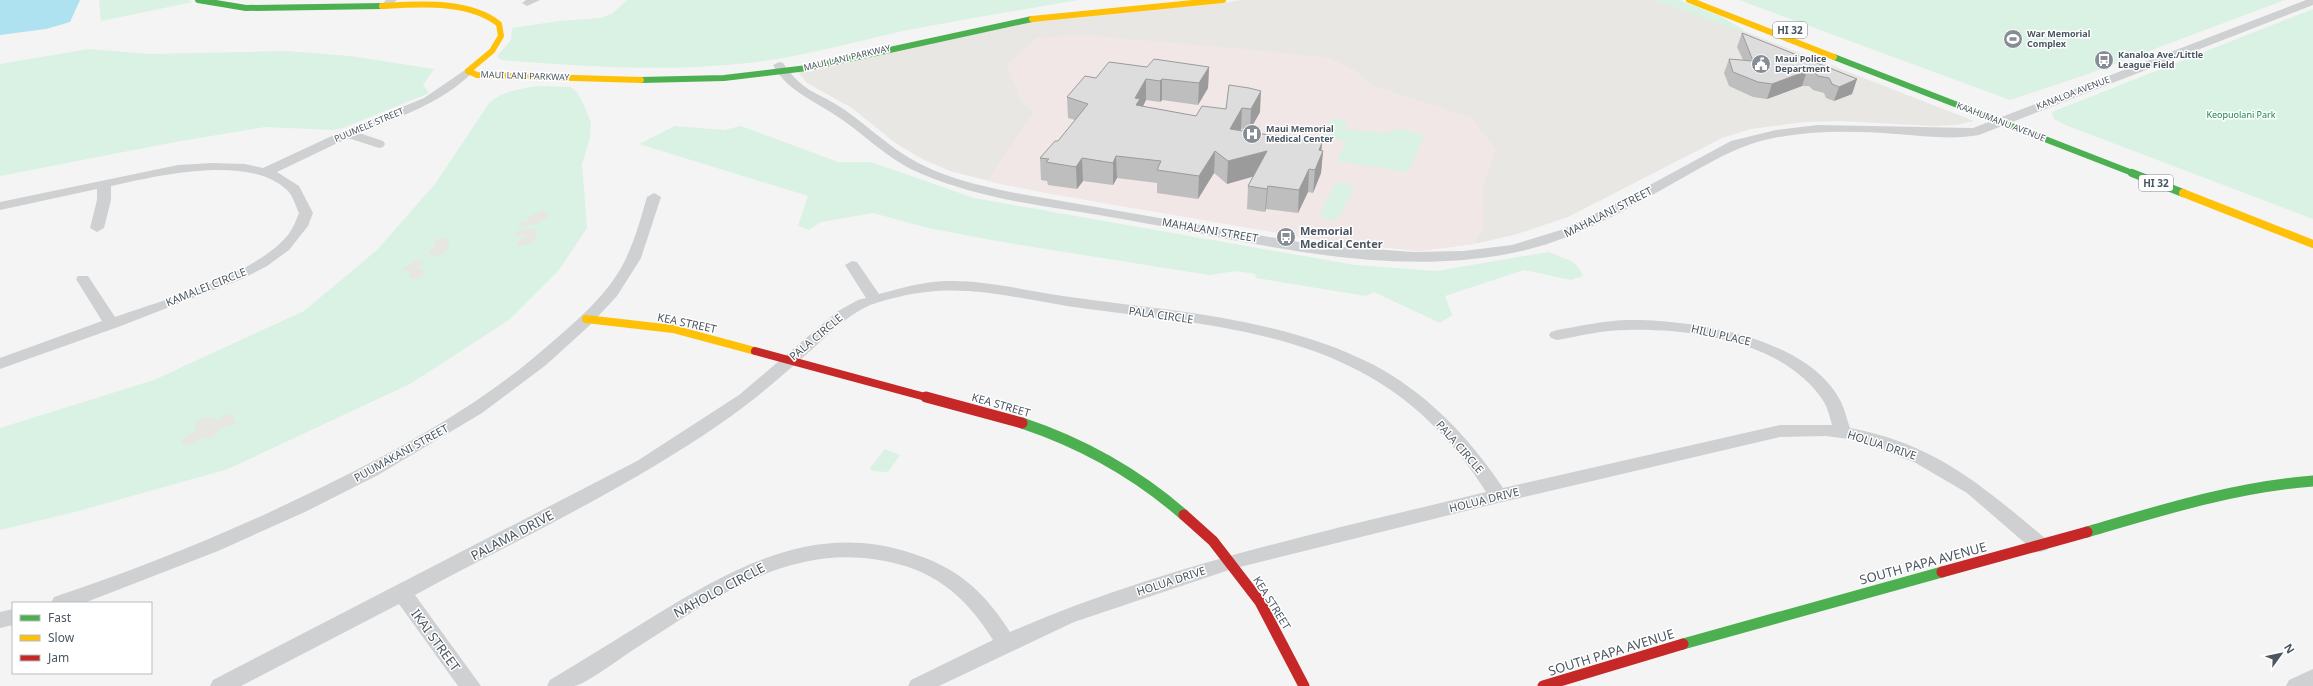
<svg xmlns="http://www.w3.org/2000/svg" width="2313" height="686" viewBox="0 0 2313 686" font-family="'Noto Sans',sans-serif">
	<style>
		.commercial { fill: #e8e7e3 }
		.medical { fill: #f1e7e6 }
		.green { fill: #d9f2e3 }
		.sand { fill: #e7e6e1 }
		.water { fill: #aee2f0 }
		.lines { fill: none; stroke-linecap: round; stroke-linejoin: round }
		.street { fill: #ced0d2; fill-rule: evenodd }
		.fast-far2 { stroke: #4caf50; stroke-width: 6 }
		.fast-far1 { stroke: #4caf50; stroke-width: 8 }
		.fast { stroke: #4caf50; stroke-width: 11 }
		.slow-far1 { stroke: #ffc107; stroke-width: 6 }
		.slow { stroke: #ffc107; stroke-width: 8 }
		.jam-far1 { stroke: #c62828; stroke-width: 8 }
		.jam { stroke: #c62828; stroke-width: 11 }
		.wall { fill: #bebebf }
		.shaded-wall { fill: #9b9b9b }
		.building { fill: #ddddde; stroke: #9b9b9b }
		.labels { text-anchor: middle; stroke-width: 3; stroke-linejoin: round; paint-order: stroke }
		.far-poi-label { font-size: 9px; font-weight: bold; fill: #4a5661; stroke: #fff; text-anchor: start }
		.far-street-label { font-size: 9px; fill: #4a5661; stroke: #fff }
		.far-park-label { font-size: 9px; fill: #17864f; stroke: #fff }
		.shield { fill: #fff; stroke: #808990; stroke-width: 1 }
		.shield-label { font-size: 10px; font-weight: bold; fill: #4a5661 }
		.street-label { font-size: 11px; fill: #4a5661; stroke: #fff }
		.poi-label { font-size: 11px; font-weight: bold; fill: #4a5661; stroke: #fff; text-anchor: start }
		.near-street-label { font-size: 13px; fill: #4a5661; stroke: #fff }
	</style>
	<rect width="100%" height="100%" fill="#f4f4f4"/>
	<polygon class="commercial" points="1241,0 1664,0 1974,121 1956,125 1933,126 1841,121 1805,122 1751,129 1722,138 1568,217 1514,235 1474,244 1419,251 1326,241 1052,194 1001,184 950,171 922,159 894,142 852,108 807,83 798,72 1015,24 1059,17 1217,4"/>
	<polygon class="medical" points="1082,35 1244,49 1330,58 1354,70 1374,86 1472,118 1496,150 1482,189 1483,228 1474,244 1419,251 1326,241 1052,194 987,181 1034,112 1022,103 1007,65 1036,38"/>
	<g class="green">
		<polygon points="99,0 188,0 193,2 101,21"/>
		<path d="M627,0H1079C1026,9 972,18 918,28C858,40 799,59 737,64C659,72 579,66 501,60L497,56L511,40L512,28L559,21L601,18L613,13Z"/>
		<polygon points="1653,0 1679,0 1720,16 1744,30 1743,32"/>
		<polygon points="1739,0 2285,0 2085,75 2010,100"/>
		<polygon points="2313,9 2313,219 2068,126 2054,119 2052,112"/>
		<polygon points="89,49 150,54 286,51 350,56 434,69 423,85 429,93 343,128 332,130 265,127 175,142 0,176 0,64"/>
		<path d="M537,86L570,87L577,92L584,105L591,123L590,138L582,164L587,228L559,270L509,320L410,384L228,469L75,512L0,530V428L154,380L304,311L377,250L435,184L490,102C504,91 520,89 537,86Z"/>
		<polygon points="1332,118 1347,121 1344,129 1383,133 1400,129 1422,135 1423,138 1408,172 1337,161 1346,141 1322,137"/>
		<polygon points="675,126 724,130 741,126 838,162 871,162 974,198 1355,265 1436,271 1549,252 1573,262 1579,268 1583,276 1571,280 1524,270 1445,296 1452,315 1440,323 1374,292 1366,296 1256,278 1255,274 1237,271 1209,275 1002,242 928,228 873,213 821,222 809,230 798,226 808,196 639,144"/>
		<path d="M1345,183L1354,188L1339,218C1331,222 1326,220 1320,214L1335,184Z"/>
		<polygon points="885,449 900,455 888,472 872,471 870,468"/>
	</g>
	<g class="sand">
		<path d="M542,210L548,214C547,222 528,227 520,226L518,224L529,220L528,217Z"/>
		<polygon points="526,229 536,229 537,235 532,243 519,246 516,243 526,235 513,236 518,231"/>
		<polygon points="445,238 450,242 445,253 435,256 429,254 430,250 436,246 434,243 438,239"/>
		<polygon points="422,260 423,264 417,268 426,271 421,278 412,279 409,277 411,272 402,270 413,262"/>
		<polygon points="228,414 234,415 233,419 237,423 219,429 213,438 207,439 203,437 192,445 181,444 183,439 197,429 194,425 201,419 211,417 218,420"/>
	</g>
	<polygon class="water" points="0,0 80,0 70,22 46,29 0,35"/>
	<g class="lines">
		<g class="street">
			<polygon points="386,0 397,0 386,9 381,6"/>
			<polygon points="540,0 527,6 522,3 526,0"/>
			<path d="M2306,0H2313V5L1979,135C1953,140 1923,136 1896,134C1855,131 1814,130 1774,138C1741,144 1715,160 1686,176C1632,206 1579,239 1517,252C1386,280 1251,241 1122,219C1055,207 985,201 922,174C887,160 863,132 832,113C809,98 787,90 773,65L779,62L783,63C803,93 817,91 845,110C865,124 883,141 903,154C938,177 980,186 1021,194L1316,245L1414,252L1463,251L1512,245L1561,230L1611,206L1731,141L1776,130L1818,125L1973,128Z"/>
			<path d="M468,68L474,71L472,73C440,104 399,117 359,133L383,141L385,144L383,147L379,148L348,138L277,172L299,186L313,213L308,226L289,250L267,266L242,279L118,327L0,369V358L102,321L76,279L78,276H88L115,317C165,299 254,276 288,235C293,228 296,221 299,213C296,207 293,196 288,191C251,153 156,176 111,186V200L104,228L97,232L90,228L97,200V189L0,210V202L178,165L212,163L245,164L263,168L334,135L424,98Z"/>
			<path d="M654,193L661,197L641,258L617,296L590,325L546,365L482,413L378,475L307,511L218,551L84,603H51L54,597C142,568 228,533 312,492C397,451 480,406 551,343C574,323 599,302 616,276C632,252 639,224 647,197Z"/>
			<path d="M852,261L857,262L879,294C895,290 911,285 926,283C969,276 1021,290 1063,296C1166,311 1278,316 1372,364C1426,392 1470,438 1503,488L1780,425H1832C1830,418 1828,409 1824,402C1786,342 1692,328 1626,330C1603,330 1580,336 1557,340L1551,338L1549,335L1551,332L1557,330C1580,326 1603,321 1626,320C1691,319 1809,337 1841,402C1845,410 1847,420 1850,428C1934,443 1984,487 2047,540L2050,545L2047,550L2040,552L2033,550L1967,493L1914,462L1856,440L1826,436L1780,437L1498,503L1232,569L1074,622L939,686H908L911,680L993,640C965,595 932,568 879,560C784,544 709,602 633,650C622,657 585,685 574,686C566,686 556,686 547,686L550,680C587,658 623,635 659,613C737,566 815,523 908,552C957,567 983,590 1010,632C1162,566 1326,531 1486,492C1455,442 1412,398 1359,371C1273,325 1163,320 1067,306C1022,299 973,286 927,292C911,293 883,300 868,306C846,316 828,335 810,351C781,377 752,402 720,424C624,490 517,540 415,595L481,686H458L399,604L241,686H210L213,680L637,461L739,395L838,311L858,300L866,298L845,265Z"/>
			<polygon points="13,609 13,625 0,628 0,612"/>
			<polygon points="2313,669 2313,686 2286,686 2289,680"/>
		</g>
		<g class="fast-far2">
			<polyline points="198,0 246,8 382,6"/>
			<polyline points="1834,57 2135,174"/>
			<polyline points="641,80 724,78 807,68 1032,19"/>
		</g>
		<polyline class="fast-far1" points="2132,173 2183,193"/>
		<g class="fast">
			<path d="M1022,423C1082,443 1136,473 1184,515"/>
			<path d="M2087,532C2162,510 2235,487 2313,481"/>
			<polyline points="1683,644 1942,572"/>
		</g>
		<g class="slow-far1">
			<polyline points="1689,0 1834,57"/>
			<path d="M382,6C419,4 469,0 499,24L501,36L492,51L468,71"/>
			<polyline points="1032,19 1223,0"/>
			<polyline points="468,71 477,75 641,80"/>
		</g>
		<g class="slow">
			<polyline points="2183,193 2313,244"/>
			<polyline points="586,319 673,329 755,351"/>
		</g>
		<polyline class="jam-far1" points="755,351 929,398"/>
		<g class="jam">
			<polyline points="926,397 1022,423"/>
			<polyline points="1184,515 1213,541 1260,602 1304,686"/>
			<polyline points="1942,572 2087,532"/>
			<polyline points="1543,686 1683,644"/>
		</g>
	</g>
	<g class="wall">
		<polygon points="1742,33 1857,79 1852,94 1834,101 1826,98 1824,93 1813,90 1809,86 1802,86 1767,99 1753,97 1729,86 1724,73 1729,59 1743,60 1737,47"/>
		<polygon points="1147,67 1209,67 1208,88 1198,105 1162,100 1160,102 1146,100 1143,106 1196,116 1226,109 1229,85 1260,112 1250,130 1241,129 1241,131 1322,143 1321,150 1323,151 1321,173 1313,193 1308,192 1298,213 1266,209 1265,212 1247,209 1248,186 1253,176 1227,184 1214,173 1198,199 1157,193 1157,183 1117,178 1113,185 1083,181 1077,189 1048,185 1047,181 1041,180 1040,158 1058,141 1075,120 1068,118 1067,97 1096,78"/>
	</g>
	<g class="shaded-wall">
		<polygon points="1209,67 1208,88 1198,105 1199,83"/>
		<polygon points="1807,71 1802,86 1767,99 1772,84"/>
		<polygon points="1146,79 1146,100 1141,110 1136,126 1135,98"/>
		<polygon points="1162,79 1162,100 1160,102 1160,81"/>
		<polygon points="1857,79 1852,94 1834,101 1839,87"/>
		<polygon points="1261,91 1260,112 1250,130 1251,109"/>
		<polygon points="1242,108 1241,129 1229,151 1230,129"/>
		<polygon points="1322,143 1321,156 1323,151 1321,173 1313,193 1315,170 1319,150"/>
		<polygon points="1215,151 1214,173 1198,199 1199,176"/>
		<polygon points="1267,151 1266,173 1227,184 1228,161"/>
		<polygon points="1116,156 1117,178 1113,185 1113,163"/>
		<polygon points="1082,158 1083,181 1077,189 1076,167"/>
		<polygon points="1309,169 1308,192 1298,213 1299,190"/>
		<polygon points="1268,186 1266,209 1265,212 1267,189"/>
	</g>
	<g class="building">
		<polygon points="1742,33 1857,79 1839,87 1832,84 1829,78 1818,76 1814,72 1807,71 1772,84 1758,82 1733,72 1729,59 1753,61"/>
		<polygon points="1154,59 1209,67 1199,83 1162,79 1160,81 1146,79 1135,98 1140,99 1136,105 1196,116 1202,106 1226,109 1229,85 1249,88 1261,91 1251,109 1242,108 1230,129 1322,143 1319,150 1323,151 1315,170 1309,169 1299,190 1268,186 1267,189 1248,186 1267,151 1228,161 1215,151 1199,176 1157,170 1161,161 1116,156 1113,163 1082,158 1076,167 1046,162 1049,159 1040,158 1055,141 1058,141 1088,104 1067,97 1085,76 1096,78 1109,62 1147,67"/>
	</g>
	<defs>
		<g id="stadium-disc" transform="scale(1)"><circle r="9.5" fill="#868d94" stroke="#fff"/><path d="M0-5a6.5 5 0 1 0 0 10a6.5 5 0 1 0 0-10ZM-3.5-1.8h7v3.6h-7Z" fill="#fff"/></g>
		<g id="bus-disc" transform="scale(1)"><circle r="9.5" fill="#868d94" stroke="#fff"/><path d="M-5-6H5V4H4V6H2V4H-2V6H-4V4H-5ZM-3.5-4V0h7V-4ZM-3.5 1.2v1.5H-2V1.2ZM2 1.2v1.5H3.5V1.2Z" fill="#fff"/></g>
		<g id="civic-disc" transform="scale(1)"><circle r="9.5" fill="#868d94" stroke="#fff"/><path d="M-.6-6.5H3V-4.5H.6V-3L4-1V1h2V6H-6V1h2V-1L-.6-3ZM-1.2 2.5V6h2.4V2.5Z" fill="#fff"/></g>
		<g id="hospital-disc" transform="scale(1)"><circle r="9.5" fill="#868d94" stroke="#fff"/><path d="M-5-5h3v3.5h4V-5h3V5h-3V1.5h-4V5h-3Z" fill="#fff"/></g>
	</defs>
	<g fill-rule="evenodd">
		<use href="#stadium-disc" x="2013" y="39"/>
		<use href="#bus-disc" x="2104" y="60"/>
		<use href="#civic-disc" x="1761" y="64"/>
		<use href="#hospital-disc" x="1252" y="134"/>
		<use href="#bus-disc" x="1286" y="237"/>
	</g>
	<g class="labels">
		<g class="far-poi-label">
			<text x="2027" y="37">War Memorial<tspan x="2027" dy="10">Complex</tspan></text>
			<text x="2118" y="58">Kanaloa Ave./Little<tspan x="2118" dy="10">League Field</tspan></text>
			<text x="1775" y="62">Maui Police<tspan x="1775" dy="10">Department</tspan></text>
			<text x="1266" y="132">Maui Memorial<tspan x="1266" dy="10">Medical Center</tspan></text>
		</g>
		<g class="far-street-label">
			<text transform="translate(847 58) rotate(-13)" y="3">MAUI LANI PARKWAY</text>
			<text transform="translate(525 76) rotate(2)" y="3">MAUI LANI PARKWAY</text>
			<text transform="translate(2073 93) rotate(-21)" y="3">KANALOA AVENUE</text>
			<text transform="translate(2001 122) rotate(21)" y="3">KAAHUMANU AVENUE</text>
			<text transform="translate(369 125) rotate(-23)" y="3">PUUMELE STREET</text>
		</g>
		<g class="far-park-label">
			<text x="2241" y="118">Keopuolani Park</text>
		</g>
		<g class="shield">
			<rect x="1773" y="22" width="34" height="16" rx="3"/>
			<rect x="2139" y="175" width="34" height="16" rx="3"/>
		</g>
		<g class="shield-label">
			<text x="1790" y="34">HI 32</text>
			<text x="2156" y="187">HI 32</text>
		</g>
		<g class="street-label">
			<text transform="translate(1608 212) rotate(-27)" y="4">MAHALANI STREET</text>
			<text transform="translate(1210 230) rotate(10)" y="4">MAHALANI STREET</text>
			<text transform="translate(206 287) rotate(-22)" y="4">KAMALEI CIRCLE</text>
			<text transform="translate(1161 315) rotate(8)" y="4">PALA CIRCLE</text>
			<text transform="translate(687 323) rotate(12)" y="4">KEA STREET</text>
			<text transform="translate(1721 335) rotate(13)" y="4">HILU PLACE</text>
			<text transform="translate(816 337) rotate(-40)" y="4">PALA CIRCLE</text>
			<text transform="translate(1001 405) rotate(16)" y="4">KEA STREET</text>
			<text transform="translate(1882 445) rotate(18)" y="4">HOLUA DRIVE</text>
			<text transform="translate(1460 447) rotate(49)" y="4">PALA CIRCLE</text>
			<text transform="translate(401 453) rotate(-29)" y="4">PUUMAKANI STREET</text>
			<text transform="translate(1484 500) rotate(-14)" y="4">HOLUA DRIVE</text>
			<text transform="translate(1171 581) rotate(-18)" y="4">HOLUA DRIVE</text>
			<text transform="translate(1272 603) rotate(58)" y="4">KEA STREET</text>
		</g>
		<g class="poi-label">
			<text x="1300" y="235">Memorial<tspan x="1300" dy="13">Medical Center</tspan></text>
		</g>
		<g class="near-street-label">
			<text transform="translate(512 535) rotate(-28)" y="5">PALAMA DRIVE</text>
			<text transform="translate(1923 563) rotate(-15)" y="5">SOUTH PAPA AVENUE</text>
			<text transform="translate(719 590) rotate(-28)" y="5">NAHOLO CIRCLE</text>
			<text transform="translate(436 640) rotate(54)" y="5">IKAI STREET</text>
			<text transform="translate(1611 652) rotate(-17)" y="5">SOUTH PAPA AVENUE</text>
		</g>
	</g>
	<rect x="12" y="602" width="140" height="72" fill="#ffffff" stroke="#b7bbc0"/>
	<rect x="20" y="615" width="20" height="6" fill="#4caf50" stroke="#b7bbc0"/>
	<text x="48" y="622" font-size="12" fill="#4a5661">Fast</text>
	<rect x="20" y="635" width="20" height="6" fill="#ffc107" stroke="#b7bbc0"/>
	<text x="48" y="642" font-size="12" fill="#4a5661">Slow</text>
	<rect x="20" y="655" width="20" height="6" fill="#c62828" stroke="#b7bbc0"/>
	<text x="48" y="662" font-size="12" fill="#4a5661">Jam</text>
	<g transform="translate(2281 654) rotate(57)" stroke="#ffffff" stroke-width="3" paint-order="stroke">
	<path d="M0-3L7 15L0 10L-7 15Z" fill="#4a5661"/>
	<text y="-6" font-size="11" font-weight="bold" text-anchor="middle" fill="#4a5661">N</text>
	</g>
</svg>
